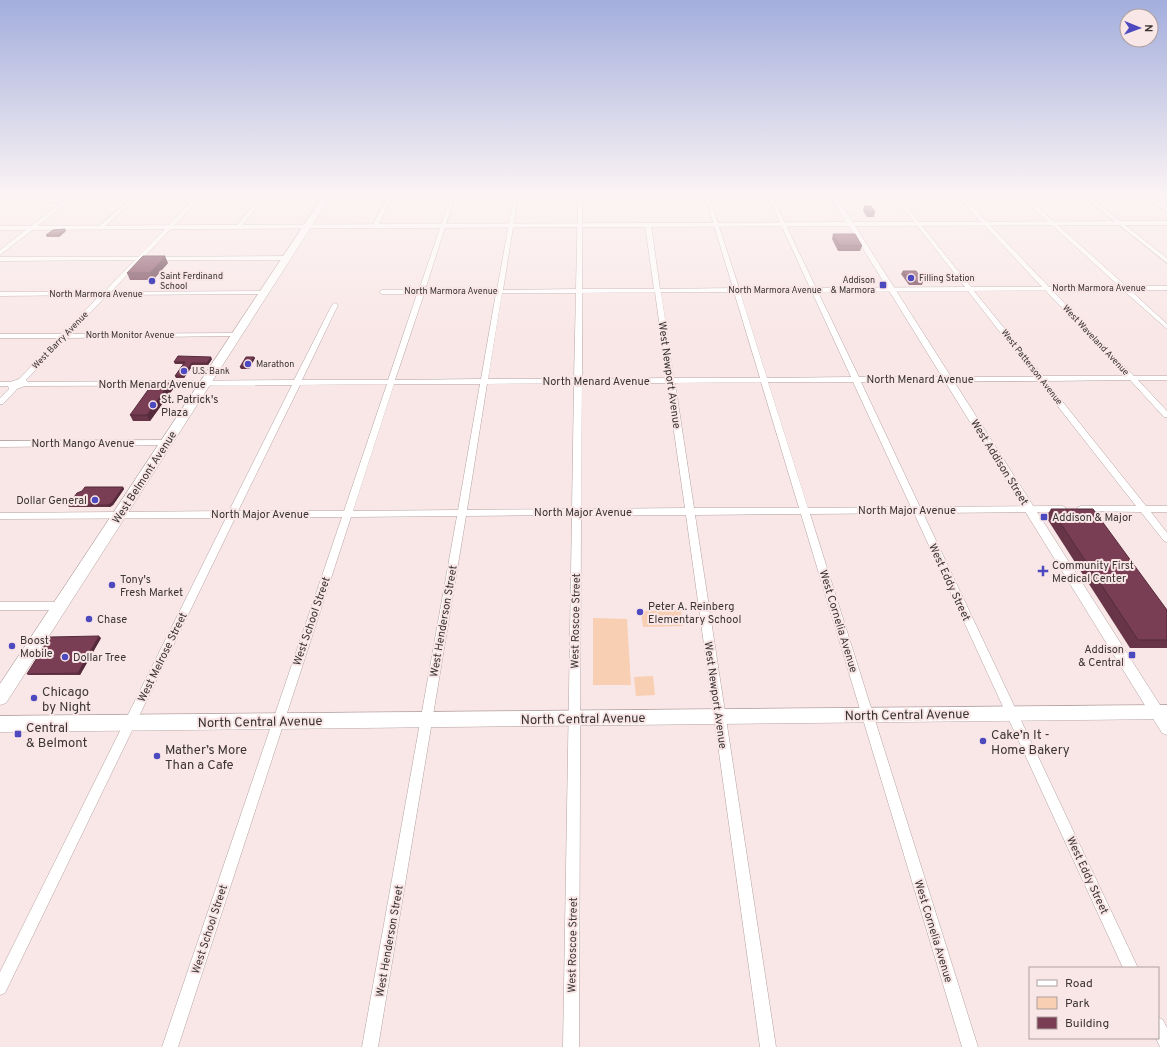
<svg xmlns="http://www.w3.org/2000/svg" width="1167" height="1047" viewBox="0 0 1167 1047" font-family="Overpass,sans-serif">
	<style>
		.green { fill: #f8cfb2 }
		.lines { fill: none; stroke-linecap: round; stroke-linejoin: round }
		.minor-casing { stroke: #b5a3a3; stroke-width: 1 }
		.tertiary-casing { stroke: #b5a3a3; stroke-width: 1 }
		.secondary-casing { stroke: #b5a3a3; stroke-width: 1 }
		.minor { fill: #fff; fill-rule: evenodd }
		.tertiary { fill: #fff; fill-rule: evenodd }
		.secondary { fill: #fff; fill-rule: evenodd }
		.wall { fill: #683548 }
		.shaded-wall { fill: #552b3b }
		.building { fill: #793e54; stroke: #552b3b }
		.poi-dot { fill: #4d49bf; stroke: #f9e6e6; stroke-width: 1.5 }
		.labels { text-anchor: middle; stroke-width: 4; stroke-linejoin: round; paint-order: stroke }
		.far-poi-label { font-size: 9px; fill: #3b3434; stroke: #f9e6e6; text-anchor: start }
		.far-street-label { font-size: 9px; fill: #3b3434; stroke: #f9e6e6 }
		.street-label { font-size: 11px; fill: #3b3434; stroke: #f9e6e6 }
		.poi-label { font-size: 11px; fill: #3b3434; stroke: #f9e6e6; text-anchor: start }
		.near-poi-label { font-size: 13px; fill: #3b3434; stroke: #f9e6e6; text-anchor: start }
		.near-street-label { font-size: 13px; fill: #3b3434; stroke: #f9e6e6 }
	</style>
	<rect width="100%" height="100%" fill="#f9e6e6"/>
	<g class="green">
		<polygon points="681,610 683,626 643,627 641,611"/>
		<polygon points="593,618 627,619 631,685 593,685"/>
		<polygon points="653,676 655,695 636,696 634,677"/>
	</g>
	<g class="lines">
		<g class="minor-casing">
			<g id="minor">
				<polygon points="71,196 76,196 0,255 0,250 62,202 0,202 0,200 66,200"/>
				<polygon points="134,196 139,196 103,228 99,228 99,226"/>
				<path d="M197,196H202L144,257L287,256L290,258L287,260H141L111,292L264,291L267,293L266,294L107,295L70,334L236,333L238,334V336L67,338L26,380L28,382L294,380L332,305L335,303L338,305L302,380H388L417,294H382L379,292L382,290H419L451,196H455L425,290H497L514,196H518L503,290L576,289L578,196H582V289H654L645,225L648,223L651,225L660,289L733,288L705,196H709L739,288H810L768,196H772L816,288L965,287L894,196H898L971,287H1042L957,196H962L1049,287L1119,286L1020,196H1025L1126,286H1167V290H1130L1167,324V329L1123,290H1052L1134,376H1167V380H1138L1167,411V417H1164L1130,380L1046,381L1146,506H1167V512H1151L1167,533V542L1164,541L1141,512L1078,511L1077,509L1078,507L1081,506H1136L1038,381L861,382L920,507L1063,506L1067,509L1063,512L923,513L1138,968H1123L914,513L810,514L978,1047H962L801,514L695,515L776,1047H760L686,515H581L579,1047H563L572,515L466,516L378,1047H362L457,516L351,517L178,1047H162L342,517L235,518L5,993L0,995V972L226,518L0,519V513L229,511L292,385L25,386L17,389L3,404H0V398L9,389L8,386H0V382H10L19,379L59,338H0V334H63L100,295L0,296V292H104L135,260L0,261V257H138ZM1045,290L1126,376H1043L974,291ZM968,291L1035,377H859L818,292ZM655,292L667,378L582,379V293ZM661,292H734L760,378H674ZM740,292H812L851,377L767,378ZM496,293L481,379L395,380L424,294ZM502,293H576L574,379H488ZM761,382L799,508H694L675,383ZM768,382H853L911,507L808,508ZM574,383L572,509L467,510L487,384ZM582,383H667L685,508L581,509ZM387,384L344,511H238L300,385ZM394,384H480L458,510L353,511Z"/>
				<polygon points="261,196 265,196 240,228 236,228 236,226"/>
				<polygon points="388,196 392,196 378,226 373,227 372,226"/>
				<polygon points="1083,196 1088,196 1167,258 1167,263"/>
				<polygon points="1145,196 1150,196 1167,208 1167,212"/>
				<polygon points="166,440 169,441 170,443 169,445 0,447 0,441"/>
				<polygon points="0,602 60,602 64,603 65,606 64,609 60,610 0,610"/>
				<polygon points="1158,1017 1163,1020 1167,1028 1167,1047 1160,1047 1156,1038 1158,1038"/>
			</g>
		</g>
		<g class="tertiary-casing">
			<polygon id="tertiary" points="830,196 836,196 853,222 1167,221 1167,225 855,226 1167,716 1167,735 1162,733 849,226 0,230 0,226 846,222"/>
		</g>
		<g class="secondary-casing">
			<g id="secondary">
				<polygon points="323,196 331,196 6,703 0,705 0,684"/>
				<polygon points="1167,705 1167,719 0,732 0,716"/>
			</g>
		</g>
		<use href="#minor" class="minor"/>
		<use href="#tertiary" class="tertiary"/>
		<use href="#secondary" class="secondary"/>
	</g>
	<g class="wall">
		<polygon points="864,206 875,212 874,217 867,217 863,211"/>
		<polygon points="66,231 59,237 47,237 46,235"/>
		<polygon points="833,234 862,246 860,251 838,251 832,239"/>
		<polygon points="168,263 153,280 130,280 127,273"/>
		<polygon points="903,271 923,282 922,285 909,285 901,274"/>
		<polygon points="254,357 255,358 249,369 241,369 240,367"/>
		<polygon points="212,359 208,365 193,365 184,378 176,378 175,376 183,364 175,364 174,362"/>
		<polygon points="170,383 173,389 150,421 133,421 130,415"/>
		<polygon points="123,487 124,489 113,505 110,507 69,507 68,505"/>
		<polygon points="1051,509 1167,610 1167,648 1130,648 1046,517"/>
		<polygon points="101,638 80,675 29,675 27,674"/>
	</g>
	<g class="shaded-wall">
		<polygon points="65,229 66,231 59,237 58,235"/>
		<polygon points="165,256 168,263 153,280 150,273"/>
		<polygon points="211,357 212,359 208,365 207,363"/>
		<polygon points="254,357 255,358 249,369 248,367"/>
		<polygon points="192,363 193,365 184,378 183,376"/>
		<polygon points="170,383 173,389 150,421 147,415"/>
		<polygon points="123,487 124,489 113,505 110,507 108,505"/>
		<polygon points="99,636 101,638 80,675 78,673"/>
	</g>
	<g class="building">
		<polygon points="864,206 871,206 875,212 868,212"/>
		<polygon points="65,229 58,235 46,235 53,230"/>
		<polygon points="833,234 855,234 862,246 839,245"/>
		<polygon points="143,256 165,256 150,273 127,273"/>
		<polygon points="903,271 916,271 923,282 910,282"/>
		<polygon points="178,356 211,357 207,363 192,363 183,376 175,376 185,362 174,362"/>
		<polygon points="246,357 254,357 248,367 240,367"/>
		<polygon points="153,383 170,383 147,415 130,415"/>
		<polygon points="85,487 123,487 112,503 108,505 68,505 77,493 82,491"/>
		<polygon points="1051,509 1093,509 1167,610 1167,640 1138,640"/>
		<polygon points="99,636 78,673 27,674 50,637"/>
	</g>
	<linearGradient id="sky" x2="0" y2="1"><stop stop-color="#a3aedd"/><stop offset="0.57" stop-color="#fcf4f4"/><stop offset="1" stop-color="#fcf4f4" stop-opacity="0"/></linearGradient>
	<rect width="1167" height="342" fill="url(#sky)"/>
	<g class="poi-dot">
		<circle cx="911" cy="278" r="4"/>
		<circle cx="152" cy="281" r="4"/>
		<rect x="879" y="281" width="8" height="8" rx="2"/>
		<circle cx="248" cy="364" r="4"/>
		<circle cx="184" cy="371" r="4"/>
		<circle cx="153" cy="405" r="4"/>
		<circle cx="95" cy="500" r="4"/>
		<rect x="1040" y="513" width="8" height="8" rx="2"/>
		<path d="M1041 565h4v4h4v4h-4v4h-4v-4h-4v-4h4z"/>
		<circle cx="112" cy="585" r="4"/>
		<circle cx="640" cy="612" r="4"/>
		<circle cx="89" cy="619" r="4"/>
		<circle cx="12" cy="646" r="4"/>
		<rect x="1128" y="651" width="8" height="8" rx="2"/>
		<circle cx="65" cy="657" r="4"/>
		<circle cx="34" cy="698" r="4"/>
		<rect x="14" y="730" width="8" height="8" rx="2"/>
		<circle cx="983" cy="741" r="4"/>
		<circle cx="157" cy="756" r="4"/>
	</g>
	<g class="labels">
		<g class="far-poi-label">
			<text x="160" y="279">Saint Ferdinand<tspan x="160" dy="10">School</tspan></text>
			<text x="919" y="281">Filling Station</text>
			<text x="875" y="283" text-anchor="end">Addison<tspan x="875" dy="10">&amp; Marmora</tspan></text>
			<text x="256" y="367">Marathon</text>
			<text x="192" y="374">U.S. Bank</text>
		</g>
		<g class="far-street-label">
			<text x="1099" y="291">North Marmora Avenue</text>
			<text x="775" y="293">North Marmora Avenue</text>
			<text x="451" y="294">North Marmora Avenue</text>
			<text x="96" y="297">North Marmora Avenue</text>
			<text x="130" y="338">North Monitor Avenue</text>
			<text transform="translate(60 340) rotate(-46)" y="3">West Barry Avenue</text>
			<text transform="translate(1096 340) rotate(47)" y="3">West Waveland Avenue</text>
			<text transform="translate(1032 367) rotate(52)" y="3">West Patterson Avenue</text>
		</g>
		<g class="street-label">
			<text transform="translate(670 375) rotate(82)" y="4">West Newport Avenue</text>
			<text x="920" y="383">North Menard Avenue</text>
			<text x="596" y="385">North Menard Avenue</text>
			<text x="152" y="388">North Menard Avenue</text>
			<text x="83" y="447">North Mango Avenue</text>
			<text transform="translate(1000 462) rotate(58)" y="4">West Addison Street</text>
			<text transform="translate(144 477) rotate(-57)" y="4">West Belmont Avenue</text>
			<text x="907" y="514">North Major Avenue</text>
			<text x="583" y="516">North Major Avenue</text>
			<text x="260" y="518">North Major Avenue</text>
			<text transform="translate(950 582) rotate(65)" y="4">West Eddy Street</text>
			<text transform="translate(311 621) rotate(-71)" y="4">West School Street</text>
			<text transform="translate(443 621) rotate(-80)" y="4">West Henderson Street</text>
			<text transform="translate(575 621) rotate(-89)" y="4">West Roscoe Street</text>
			<text transform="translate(839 621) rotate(73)" y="4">West Cornelia Avenue</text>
			<text transform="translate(162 657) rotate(-64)" y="4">West Melrose Street</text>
			<text transform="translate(716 695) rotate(82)" y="4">West Newport Avenue</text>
			<text transform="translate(1088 875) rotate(65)" y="4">West Eddy Street</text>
			<text transform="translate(209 929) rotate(-72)" y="4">West School Street</text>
			<text transform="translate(934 931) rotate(73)" y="4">West Cornelia Avenue</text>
			<text transform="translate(389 941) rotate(-80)" y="4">West Henderson Street</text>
			<text transform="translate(572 945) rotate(-89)" y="4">West Roscoe Street</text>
		</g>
		<g class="poi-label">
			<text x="161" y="403">St. Patrick's<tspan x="161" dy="13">Plaza</tspan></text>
			<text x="87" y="504" text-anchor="end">Dollar General</text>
			<text x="1052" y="521">Addison &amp; Major</text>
			<text x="1052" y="569">Community First<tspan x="1052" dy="13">Medical Center</tspan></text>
			<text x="120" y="583">Tony's<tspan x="120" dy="13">Fresh Market</tspan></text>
			<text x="648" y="610">Peter A. Reinberg<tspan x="648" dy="13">Elementary School</tspan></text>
			<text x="97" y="623">Chase</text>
			<text x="20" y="644">Boost<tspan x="20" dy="13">Mobile</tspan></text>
			<text x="1124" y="653" text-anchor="end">Addison<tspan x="1124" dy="13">&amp; Central</tspan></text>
			<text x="73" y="661">Dollar Tree</text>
		</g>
		<g class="near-poi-label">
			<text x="42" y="696">Chicago<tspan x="42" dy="15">by Night</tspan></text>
			<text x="26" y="732">Central<tspan x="26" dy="15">&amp; Belmont</tspan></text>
			<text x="991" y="739">Cake’n It -<tspan x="991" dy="15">Home Bakery</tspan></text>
			<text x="165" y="754">Mather’s More<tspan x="165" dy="15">Than a Cafe</tspan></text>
		</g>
		<g class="near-street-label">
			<text transform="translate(907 714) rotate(-1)" y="5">North Central Avenue</text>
			<text transform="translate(583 718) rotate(-1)" y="5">North Central Avenue</text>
			<text transform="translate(260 721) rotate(-1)" y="5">North Central Avenue</text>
		</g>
	</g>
	<rect x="1029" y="967" width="130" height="72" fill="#f9e6e6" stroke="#ad9f9f"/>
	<rect x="1037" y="980" width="20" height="6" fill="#ffffff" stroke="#ad9f9f"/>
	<text x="1065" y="987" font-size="12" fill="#3b3434">Road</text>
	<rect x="1037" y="997" width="20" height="12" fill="#f8cfb2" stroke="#ad9f9f"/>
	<text x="1065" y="1007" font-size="12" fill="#3b3434">Park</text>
	<rect x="1037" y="1017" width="20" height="12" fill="#793e54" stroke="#ad9f9f"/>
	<text x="1065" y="1027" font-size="12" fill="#3b3434">Building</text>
	<g transform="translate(1139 28) rotate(91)"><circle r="19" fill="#f9e6e6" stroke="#ad9f9f"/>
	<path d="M0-3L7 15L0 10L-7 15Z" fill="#4d49bf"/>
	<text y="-6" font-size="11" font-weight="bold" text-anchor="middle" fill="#3b3434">N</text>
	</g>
</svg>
